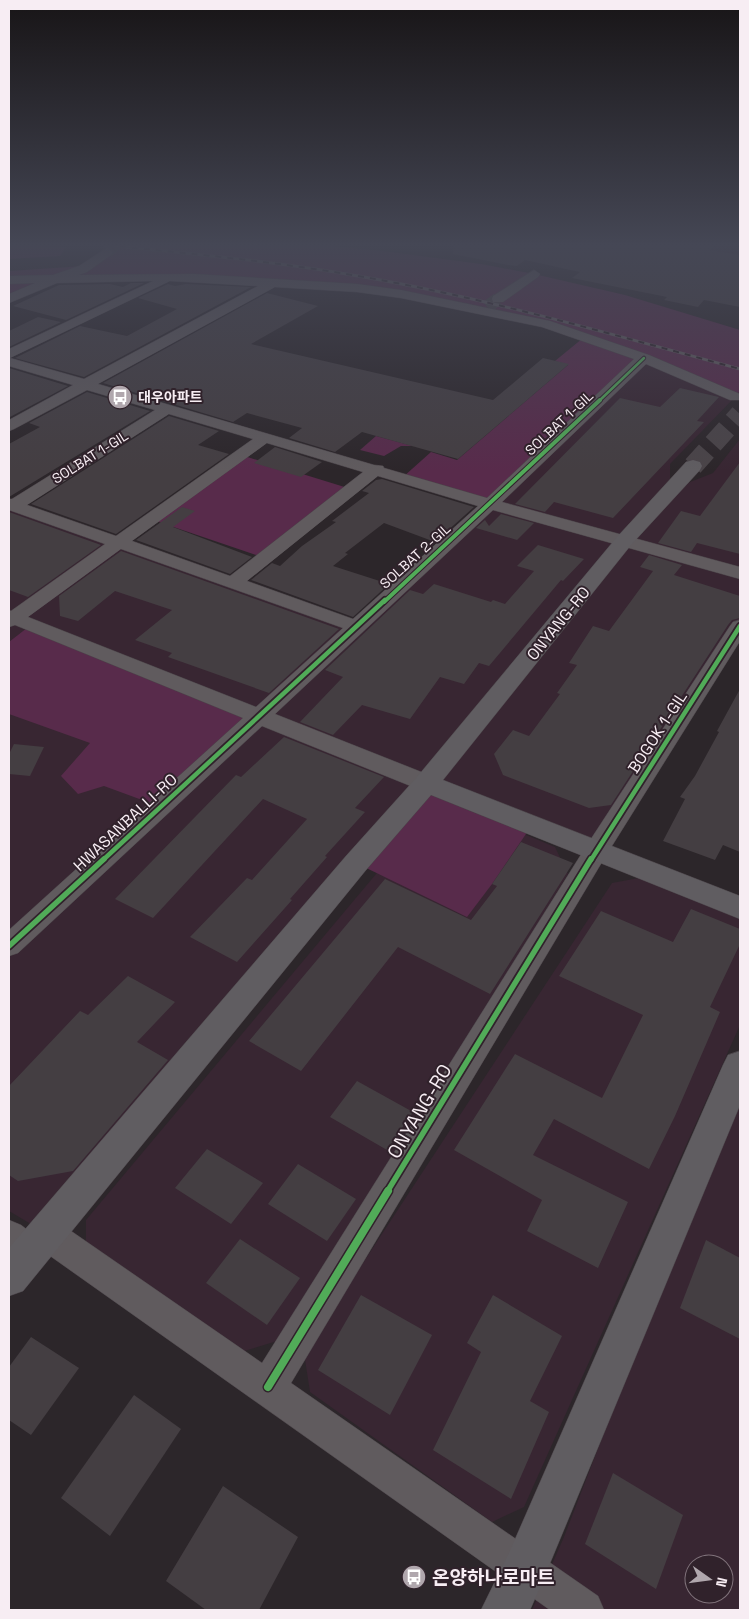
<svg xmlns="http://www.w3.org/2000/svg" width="749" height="1619" viewBox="0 0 749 1619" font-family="'Space Grotesk','Noto Sans KR',sans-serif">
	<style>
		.built { fill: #382632; fill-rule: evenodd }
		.green { fill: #582b4b }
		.building { fill: #443e42 }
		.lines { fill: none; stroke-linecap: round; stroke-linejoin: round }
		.minor-tunnel { stroke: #4a4448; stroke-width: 13; stroke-dasharray: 13 7; stroke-linecap: butt }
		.secondary-tunnel { stroke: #4a4448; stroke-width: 20; stroke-dasharray: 20 10; stroke-linecap: butt }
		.minor-casing { stroke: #4a4348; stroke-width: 1 }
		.secondary-casing { stroke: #4a4348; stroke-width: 1 }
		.minor { fill: #605b5e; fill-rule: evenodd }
		.secondary { fill: #605d61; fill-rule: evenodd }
		.rail-casing { stroke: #625c60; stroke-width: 3 }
		.rail { stroke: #30222b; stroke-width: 2; stroke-dasharray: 6; stroke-linecap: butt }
		.cycleway-far4-casing { stroke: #30222b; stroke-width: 4.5 }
		.cycleway-far3-casing { stroke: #30222b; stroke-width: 6 }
		.cycleway-far2-casing { stroke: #30222b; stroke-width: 8 }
		.cycleway-far1-casing { stroke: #30222b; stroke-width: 9 }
		.cycleway-casing { stroke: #30222b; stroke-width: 11 }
		.cycleway-far4 { stroke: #51ab58; stroke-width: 2.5 }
		.cycleway-far3 { stroke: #51ab58; stroke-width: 4 }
		.cycleway-far2 { stroke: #51ab58; stroke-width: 4.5 }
		.cycleway-far1 { stroke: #51ab58; stroke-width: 5.5 }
		.cycleway { stroke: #51ab58; stroke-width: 8 }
		.labels { text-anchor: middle; stroke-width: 4; stroke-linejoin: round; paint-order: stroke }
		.far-poi-label { font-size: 14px; font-weight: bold; fill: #f7edf3; stroke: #30222b; text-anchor: start }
		.far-street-label { font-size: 14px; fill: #f7edf3; stroke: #30222b }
		.street-label { font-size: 16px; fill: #f7edf3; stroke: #30222b }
		.near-street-label { font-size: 19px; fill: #f7edf3; stroke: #30222b }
		.near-poi-label { font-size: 19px; font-weight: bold; fill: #f7edf3; stroke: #30222b; text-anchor: start }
	</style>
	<rect width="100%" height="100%" fill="#2c262a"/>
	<g class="built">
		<polygon points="656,244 740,244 740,260 703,254"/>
		<polygon points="644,358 735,397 670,464 670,490 713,473 740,439 740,626 596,851 426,783 46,1233 9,1211 9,504 355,626"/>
		<polygon points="459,807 555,847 568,874 287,1338 241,1352 86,1245 86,1220 428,812"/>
		<polygon points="644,877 740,917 740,1025 524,1507 492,1522 310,1392 304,1353 612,883"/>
		<path d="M740,1080V1610H532L564,1537ZM694,1564H724V1594H694Z"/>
	</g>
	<g class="green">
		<polygon points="116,244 313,244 383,251 481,264 534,274 625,295 740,330 740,391 735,397 644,359 490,504 403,477 431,452 457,460 568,365 555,361 583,338 482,310 320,285 57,278 9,299 9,271 85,266"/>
		<polygon points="9,245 10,245 66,247 60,256 9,259"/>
		<polygon points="376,436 413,446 401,446 384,456 360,450"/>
		<polygon points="241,455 351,489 265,558 150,519"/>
		<polygon points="27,628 248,718 153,804 104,786 78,794 61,776 90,743 9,714 9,642"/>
		<polygon points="426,783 532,825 492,884 467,917 356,863"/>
	</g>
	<g class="building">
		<polygon points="454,244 715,244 710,250 740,255 740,307 704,300 698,307 664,300 667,297 572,278 580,272 525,260 517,266 508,265 453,254"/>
		<polygon points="131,283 144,283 66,320 13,306 59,285 110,284 123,287"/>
		<polygon points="168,284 175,286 186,284 251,287 84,377 15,358 80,326 127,336 177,309 138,298"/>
		<polygon points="267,293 318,306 251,344 493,400 543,358 569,364 458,459 362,432 335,452 289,438 302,428 247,413 233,422 103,383"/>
		<polygon points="38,317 61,322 9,347 9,331"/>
		<polygon points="9,368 68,386 10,417"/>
		<polygon points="680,388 719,397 697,421 704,422 613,518 554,502 545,512 515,504 620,398 660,407"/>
		<polygon points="87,392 150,411 9,497 9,444 40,427 29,423"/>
		<polygon points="169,416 219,431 198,445 229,454 116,534 31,504"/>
		<polygon points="275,447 322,462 301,477 254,463"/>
		<polygon points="740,462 740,554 697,543 691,552 658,543 681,511 700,516"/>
		<polygon points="382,479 474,507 435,542 384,523 345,553 348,554 333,566 389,584 353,617 251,580 272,563 280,566 302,546 336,522 332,521 369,493 362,491 376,480"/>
		<polygon points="182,507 195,511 173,527 252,557 230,574 136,540"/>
		<polygon points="9,512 101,545 28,597 9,590"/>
		<polygon points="501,514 534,523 517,540 476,528 485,520 489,526"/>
		<polygon points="538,545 584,559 563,581 561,580 489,666 479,663 464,684 440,677 410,719 362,705 333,735 300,722 343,677 325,670 410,590 423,594 434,584 491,602 493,600 505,604 534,571 517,566"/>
		<polygon points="121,551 339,629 269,693 168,657 172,653 135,640 172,610 115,591 78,621 60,616 59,596"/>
		<polygon points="649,555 682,565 674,575 740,596 740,618 732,620 728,625 611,805 589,808 503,775 494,754 513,730 529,736 560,694 557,693 577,665 569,663 593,626 609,631 653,571 640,567"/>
		<polygon points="740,689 740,852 723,845 715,860 663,841 685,799 680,797 695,776 719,732 717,731"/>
		<polygon points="284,737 384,777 355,808 365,812 325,856 327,857 290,899 292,900 237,962 190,937 247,878 252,880 307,819 263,799 153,918 115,899 236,775 241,777"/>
		<polygon points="14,744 44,747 30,776 9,774 9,754"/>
		<polygon points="521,842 573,863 490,994 398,947 301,1071 249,1041 385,879 471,920 497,886 492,884"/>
		<polygon points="691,909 740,929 740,944 710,1007 720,1012 675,1116 649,1169 554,1119 533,1155 628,1202 598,1268 527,1231 542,1200 454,1150 515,1054 602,1098 643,1015 559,976 601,911 673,942"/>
		<polygon points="128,976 175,1002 137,1042 168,1060 73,1171 18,1181 9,1175 9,1086 80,1011 88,1015"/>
		<polygon points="357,1081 413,1112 387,1150 330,1117"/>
		<polygon points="207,1149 263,1183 231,1224 175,1188"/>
		<polygon points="298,1164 356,1199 327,1241 268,1204"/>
		<polygon points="240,1239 300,1278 267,1325 206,1283"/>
		<polygon points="706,1240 740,1258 740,1339 680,1308"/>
		<polygon points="361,1295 432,1335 390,1415 318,1370"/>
		<polygon points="493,1295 562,1336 530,1401 549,1412 511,1499 433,1450 481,1352 467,1343"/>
		<polygon points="31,1337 79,1368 31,1435 9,1420 9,1367"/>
		<polygon points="134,1395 181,1429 110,1536 61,1498"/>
		<polygon points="613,1473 683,1515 656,1589 585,1544"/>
		<polygon points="223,1486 298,1537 259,1610 206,1610 166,1581"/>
	</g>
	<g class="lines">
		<g class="minor-tunnel">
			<polyline points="107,252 116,244"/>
			<polyline points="487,307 498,299"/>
		</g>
		<polyline class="secondary-tunnel" points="693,466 740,414"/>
		<g class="minor-casing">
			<g id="minor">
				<path d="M107,248L113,252L111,255L87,272L79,275L194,274L357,284L401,290L550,321L649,355L740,394V400H730L646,364L502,502L740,567V579L493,510L275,714L434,777L438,783L434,789L426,791L418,789L262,726L18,953L9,956V930L243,718L15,625L9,627V610L11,611L105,544L9,510V499H12L155,410L87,390L14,429L9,431V420L73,385L9,366V349L153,281L57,283L9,303V294L35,283L9,284V276L53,275L79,266ZM170,281L258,286L84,379L10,358ZM275,287L357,292L401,298L542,327L634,359L487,498L384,468L383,466L374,465L98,384ZM169,414L253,439L116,536L27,505ZM267,443L363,472L230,576L132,541ZM378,476L478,506L353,619L247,581ZM121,549L343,628L256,707L28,617Z"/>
				<polygon points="534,270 540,274 538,277 503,302 493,302 492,299 493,296"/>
				<polygon points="740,620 740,641 605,857 291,1383 598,1596 604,1610 550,1610 46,1253 42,1263 30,1268 18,1263 9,1256 9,1220 21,1225 30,1232 34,1222 46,1217 58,1222 262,1363 587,845 730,626 733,622"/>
			</g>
		</g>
		<g class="secondary-casing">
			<g id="secondary">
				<polygon points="693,460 700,462 702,466 700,470 631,545 443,780 740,896 740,919 431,795 366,870 23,1291 9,1296 9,1248 346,856 417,777 617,537 686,462"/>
				<polygon points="740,1051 740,1105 541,1585 530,1610 481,1610 509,1553 723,1065 728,1055"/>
			</g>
		</g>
		<use href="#minor" class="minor"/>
		<use href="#secondary" class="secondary"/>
		<g class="rail-casing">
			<path id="rail" d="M96,244C184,253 272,261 358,276C487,298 614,335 740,369"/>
		</g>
		<use href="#rail" class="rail"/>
		<g class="cycleway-far4-casing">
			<polyline id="cycleway-far4" points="599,401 644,358"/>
		</g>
		<g class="cycleway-far3-casing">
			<polyline id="cycleway-far3" points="384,602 600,400"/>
		</g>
		<g class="cycleway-far2-casing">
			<g id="cycleway-far2">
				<polyline points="103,860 385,600"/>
				<polyline points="591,860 740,626"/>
			</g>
		</g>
		<g class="cycleway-far1-casing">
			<g id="cycleway-far1">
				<polyline points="9,946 104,859"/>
				<polyline points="387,1192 591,859"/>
			</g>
		</g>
		<g class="cycleway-casing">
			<polyline id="cycleway" points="268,1387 388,1191"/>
		</g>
		<use href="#cycleway-far4" class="cycleway-far4"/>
		<use href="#cycleway-far3" class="cycleway-far3"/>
		<use href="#cycleway-far2" class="cycleway-far2"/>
		<use href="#cycleway-far1" class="cycleway-far1"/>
		<use href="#cycleway" class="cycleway"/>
	</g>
	<linearGradient id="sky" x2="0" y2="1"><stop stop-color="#181517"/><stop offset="0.52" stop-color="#454755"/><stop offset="1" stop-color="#454755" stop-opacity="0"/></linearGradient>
	<rect width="749" height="471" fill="url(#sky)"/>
	<defs>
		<g id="bus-disc" transform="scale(1.25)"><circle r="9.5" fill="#b0a7ad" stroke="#30222b"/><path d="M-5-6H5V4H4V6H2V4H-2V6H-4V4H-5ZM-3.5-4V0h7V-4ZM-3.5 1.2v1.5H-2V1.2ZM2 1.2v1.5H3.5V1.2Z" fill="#fff"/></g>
	</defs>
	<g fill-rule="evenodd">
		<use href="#bus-disc" x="120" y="397"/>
		<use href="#bus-disc" x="414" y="1577"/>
	</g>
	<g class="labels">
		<g class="far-poi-label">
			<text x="138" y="402">대우아파트</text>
		</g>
		<g class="far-street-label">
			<text transform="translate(559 423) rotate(-43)" y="5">SOLBAT 1-GIL</text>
			<text transform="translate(90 457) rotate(-32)" y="5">SOLBAT 1-GIL</text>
			<text transform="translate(415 556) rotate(-42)" y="5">SOLBAT 2-GIL</text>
		</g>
		<g class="street-label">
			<text transform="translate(558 623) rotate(-51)" y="6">ONYANG-RO</text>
			<text transform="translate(657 732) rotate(-57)" y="6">BOGOK 1-GIL</text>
			<text transform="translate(125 822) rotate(-43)" y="6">HWASANBALLI-RO</text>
		</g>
		<g class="near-street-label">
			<text transform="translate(419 1111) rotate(-59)" y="7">ONYANG-RO</text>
		</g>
		<g class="near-poi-label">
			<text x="432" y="1584">온양하나로마트</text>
		</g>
	</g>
	<rect width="749" height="1619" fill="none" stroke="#f7edf3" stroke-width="20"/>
	<g transform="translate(709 1579) rotate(104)"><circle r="24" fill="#30222b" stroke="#80737b"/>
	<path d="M0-4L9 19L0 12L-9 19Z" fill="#b0a7ad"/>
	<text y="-8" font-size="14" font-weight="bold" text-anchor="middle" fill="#f7edf3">N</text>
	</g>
</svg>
